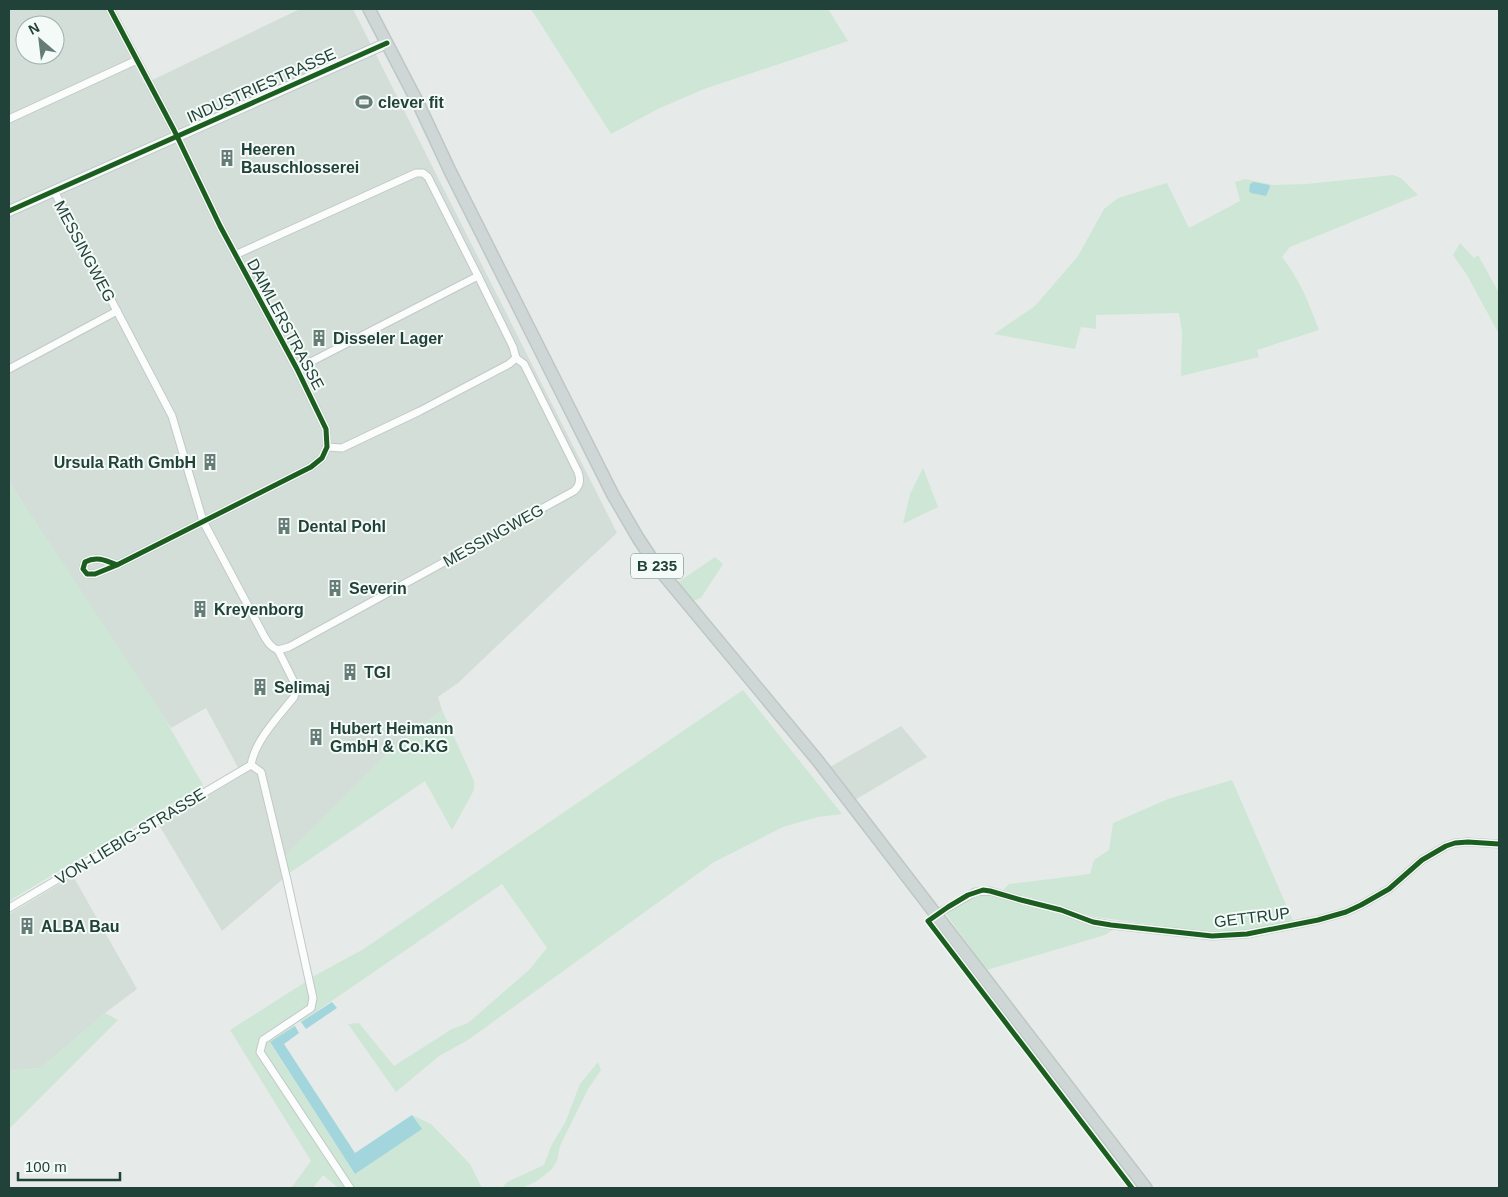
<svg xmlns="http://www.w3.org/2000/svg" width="1508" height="1197" viewBox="0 0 1508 1197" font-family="Arial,sans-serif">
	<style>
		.built { fill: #d3ded9; fill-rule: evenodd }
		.green { fill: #cee6d5 }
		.water { fill: #a3d5dd }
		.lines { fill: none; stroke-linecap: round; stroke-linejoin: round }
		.street-casing { stroke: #c3c8c6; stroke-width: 9 }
		.secondary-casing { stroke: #c1c9c6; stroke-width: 12 }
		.primary-casing { stroke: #bdc7c4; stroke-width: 14 }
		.street { stroke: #fbfcfc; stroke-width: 7 }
		.secondary { stroke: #fbfcfc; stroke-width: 10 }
		.primary { stroke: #ced7d5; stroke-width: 11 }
		.cycleway-casing { stroke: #f4faf7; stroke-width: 8 }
		.cycleway { stroke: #1b5e20; stroke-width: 5 }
		.labels { text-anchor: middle; stroke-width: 4; stroke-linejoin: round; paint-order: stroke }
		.shield { fill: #f4faf7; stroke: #607972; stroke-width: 1 }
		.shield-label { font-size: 15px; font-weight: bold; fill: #214239 }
		.street-label { font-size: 16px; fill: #214239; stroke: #f4faf7 }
		.poi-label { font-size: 16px; font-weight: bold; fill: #214239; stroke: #f4faf7; text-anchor: start }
	</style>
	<rect width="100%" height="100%" fill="#e6ebe9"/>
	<g class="built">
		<path d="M9,9H106L144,84L300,9H353L617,533L561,585L458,683L438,697L442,710L385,756L281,861L284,878L222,931L159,825L242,775L206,708L171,728L9,482ZM25,25H55V55H25Z"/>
		<polygon points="901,726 927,757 855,800 830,767"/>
		<polygon points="73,876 137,989 105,1013 41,1068 9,1071 9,914"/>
	</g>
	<g class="green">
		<polygon points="531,9 828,9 848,41 704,89 658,109 611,134"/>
		<path d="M1393,175L1401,178L1418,195L1290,247L1282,257C1301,282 1308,301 1319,330L1257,350L1259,357L1181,376L1182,332L1179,313L1096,315V329L1081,327L1075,349L994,334L1035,306L1078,256L1104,209L1118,198L1167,183L1189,228L1240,201L1235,182L1245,179L1273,185L1306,184Z"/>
		<polygon points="1460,243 1474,258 1478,255 1499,293 1499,334 1467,275 1453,255"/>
		<polygon points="923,468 938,507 903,524 910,494"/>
		<polygon points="9,482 162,714 203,785 9,901"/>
		<polygon points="715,557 723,564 701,598 693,601 677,583"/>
		<polygon points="743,690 842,814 818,817 783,827 714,862 468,1040 439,1056 396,1092 348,1024 359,1023 394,1066 452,1029 468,1023 529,970 547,948 502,884 301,1022 299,1019 314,1009 317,997 312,977 362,950"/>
		<polygon points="442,710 474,781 474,790 452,830 425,781 288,874 285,857 385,756"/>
		<polygon points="1232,780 1294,923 1236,932 1216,933 1096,917 1003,890 1009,884 1090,874 1094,860 1109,850 1113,823 1168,799"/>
		<polygon points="983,892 1077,918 1116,928 1105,935 987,970 946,914 947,909"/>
		<polygon points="307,981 310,998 309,1006 261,1038 257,1052 347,1188 337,1188 337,1187 323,1175 313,1188 291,1188 311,1161 230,1030"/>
		<polygon points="105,1013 118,1020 9,1129 9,1071 41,1068"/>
		<polygon points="293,1023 295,1026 270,1043 355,1174 421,1129 412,1115 431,1124 470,1164 482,1188 353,1188 263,1052 265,1042"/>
		<polygon points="598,1062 601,1070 588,1089 560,1146 557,1161 551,1170 537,1181 522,1188 502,1188 507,1182 544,1165 552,1144 565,1123 580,1084"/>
	</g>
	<g class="water">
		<polygon points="1254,182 1269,185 1270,187 1266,196 1251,193 1249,191 1250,184"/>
		<polygon points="332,1002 337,1008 306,1029 301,1022"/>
		<polygon points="295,1026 299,1033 284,1044 355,1153 412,1115 422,1129 355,1174 270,1042"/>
	</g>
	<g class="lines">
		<g class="street-casing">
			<g id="street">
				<path d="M110,9L174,130L220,226L297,369L326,429L327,447L322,458L311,467L117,565L95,574H87L83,569L85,562C96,556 105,560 117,565"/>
				<polyline points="9,119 137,60"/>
				<path d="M54,191L172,416L203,521L263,634C267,641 270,647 278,650L297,688L294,697C279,716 255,740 251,765"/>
				<polyline points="235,255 416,173 423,173 428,177 478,276 297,369"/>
				<polyline points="478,276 513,347 516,358"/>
				<polyline points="9,369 117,311"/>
				<polyline points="327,447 342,448 420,411 509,364 516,358"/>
				<path d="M278,650L289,647L574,491C580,486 581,480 578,472L524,364L516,358"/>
				<polyline points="251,765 261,772 287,880 313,998 311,1008 263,1040 260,1052 350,1188"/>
				<polyline points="9,908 251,765"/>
				<polyline points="937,914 975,892 990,891 1021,900 1061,910 1093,922 1111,925 1212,936 1247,934 1318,920 1346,912 1361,905 1389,889 1422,860 1446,846 1455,843 1468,842 1499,844"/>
			</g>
		</g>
		<g class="secondary-casing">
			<polyline id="secondary" points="9,211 387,43"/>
		</g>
		<g class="primary-casing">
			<polyline id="primary" points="369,9 419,105 450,171 613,495 638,538 658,568 818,761 1146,1188"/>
		</g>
		<use href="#street" class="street"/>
		<use href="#secondary" class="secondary"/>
		<use href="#primary" class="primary"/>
		<g class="cycleway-casing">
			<g id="cycleway">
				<path d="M110,9L174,130L220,226L297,369L326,429L327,447L322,458L311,467L117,565L95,574H87L83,569L85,562C96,556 105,560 117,565"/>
				<polyline points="9,211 387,43"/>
				<polyline points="1132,1188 928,921 948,907 968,895 983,890 990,891 1021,900 1061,910 1093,922 1111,925 1212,936 1247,934 1318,920 1346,912 1361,905 1389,889 1422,860 1446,846 1455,843 1468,842 1499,844"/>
			</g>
		</g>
		<use href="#cycleway" class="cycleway"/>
	</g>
	<defs>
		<g id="stadium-bare" transform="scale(1.35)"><path d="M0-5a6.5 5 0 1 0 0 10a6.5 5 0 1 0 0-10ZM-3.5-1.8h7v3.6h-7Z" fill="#667d77" stroke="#f4faf7" stroke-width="2.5" paint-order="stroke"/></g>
		<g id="building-bare" transform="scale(1.35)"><path d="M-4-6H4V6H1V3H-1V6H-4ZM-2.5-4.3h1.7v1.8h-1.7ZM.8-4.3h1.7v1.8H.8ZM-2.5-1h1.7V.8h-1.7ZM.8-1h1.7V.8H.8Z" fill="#667d77" stroke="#f4faf7" stroke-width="2.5" paint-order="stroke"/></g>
	</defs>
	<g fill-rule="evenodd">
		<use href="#stadium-bare" x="364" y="102"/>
		<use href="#building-bare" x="227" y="158"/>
		<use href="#building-bare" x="319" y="338"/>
		<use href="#building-bare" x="210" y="462"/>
		<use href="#building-bare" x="284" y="526"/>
		<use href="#building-bare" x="335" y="588"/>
		<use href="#building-bare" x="200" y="609"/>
		<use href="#building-bare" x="350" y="672"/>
		<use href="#building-bare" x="260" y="687"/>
		<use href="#building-bare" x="316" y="737"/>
		<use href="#building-bare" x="27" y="926"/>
	</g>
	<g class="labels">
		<rect class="shield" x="631" y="553.5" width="52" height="25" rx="4"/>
		<g class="shield-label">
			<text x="657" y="571">B 235</text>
		</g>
		<g class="street-label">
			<text transform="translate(261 85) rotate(-24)" y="6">INDUSTRIESTRASSE</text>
			<text transform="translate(85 251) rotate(62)" y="6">MESSINGWEG</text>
			<text transform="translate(286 324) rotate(62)" y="6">DAIMLERSTRASSE</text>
			<text transform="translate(493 535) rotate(-29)" y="6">MESSINGWEG</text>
			<text transform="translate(130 836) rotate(-31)" y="6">VON-LIEBIG-STRASSE</text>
			<text transform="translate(1252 917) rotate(-7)" y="6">GETTRUP</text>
		</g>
		<g class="poi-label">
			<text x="378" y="108">clever fit</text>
			<text x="241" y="155">Heeren<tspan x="241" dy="18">Bauschlosserei</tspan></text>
			<text x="333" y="344">Disseler Lager</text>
			<text x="196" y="468" text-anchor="end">Ursula Rath GmbH</text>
			<text x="298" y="532">Dental Pohl</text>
			<text x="349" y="594">Severin</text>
			<text x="214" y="615">Kreyenborg</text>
			<text x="364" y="678">TGI</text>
			<text x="274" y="693">Selimaj</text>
			<text x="330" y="734">Hubert Heimann<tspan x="330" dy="18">GmbH &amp; Co.KG</tspan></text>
			<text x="41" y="932">ALBA Bau</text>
		</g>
	</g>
	<rect width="1508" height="1197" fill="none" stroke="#214239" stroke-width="20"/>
	<g transform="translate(40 40) rotate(332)"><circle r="24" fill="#f4faf7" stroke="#a0b0ab"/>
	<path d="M0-4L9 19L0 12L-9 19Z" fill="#667d77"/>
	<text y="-8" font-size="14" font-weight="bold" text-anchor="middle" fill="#214239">N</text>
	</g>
	<path d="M18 1172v8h102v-8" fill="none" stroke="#214239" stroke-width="2.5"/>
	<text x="25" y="1172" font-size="15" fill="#214239" stroke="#f4faf7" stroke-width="4" paint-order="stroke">100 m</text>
</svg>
